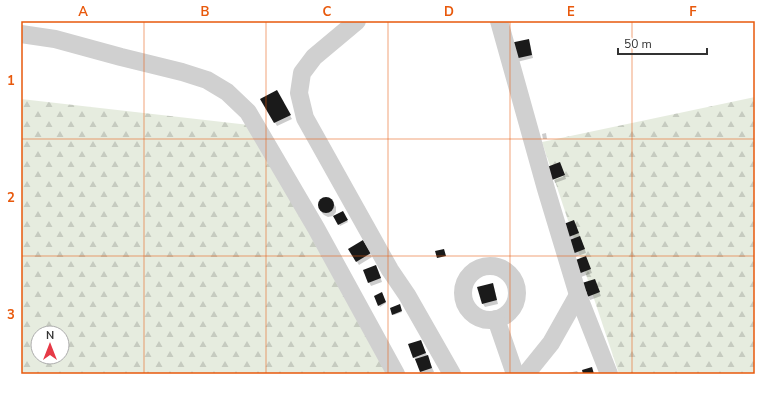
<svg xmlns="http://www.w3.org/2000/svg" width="776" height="395" viewBox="0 0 776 395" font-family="'Nunito Sans',sans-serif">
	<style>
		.forest { fill: url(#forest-firs); fill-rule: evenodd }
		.shadow { fill: #0003 }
		.building { fill: #1a1a1a }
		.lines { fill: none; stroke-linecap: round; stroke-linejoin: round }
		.minor { stroke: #d0d0d0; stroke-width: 18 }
		.grid { fill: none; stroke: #e8590c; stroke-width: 1; stroke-opacity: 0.55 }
		.neatline { fill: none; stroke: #e8590c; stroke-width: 1.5 }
		.grid-label { font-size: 13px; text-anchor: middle; font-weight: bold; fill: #e8590c }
	</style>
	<defs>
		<pattern id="forest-firs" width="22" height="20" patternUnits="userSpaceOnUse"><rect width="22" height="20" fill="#e6ecdf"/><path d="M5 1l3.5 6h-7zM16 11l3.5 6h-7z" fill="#c6cbc0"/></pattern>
	</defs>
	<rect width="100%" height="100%" fill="#fff"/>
	<g class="forest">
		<polygon points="755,97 755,374 619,374 542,142"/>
		<path d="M21,99L249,125L389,374H21ZM38,333H62V357H38Z"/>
	</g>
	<g class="shadow">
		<polygon points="528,40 530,44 533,58 517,62 515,59"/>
		<polygon points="276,92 292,119 277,126 262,100"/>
		<polygon points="546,133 547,139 543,139 542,134"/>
		<polygon points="565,176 566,179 555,183 554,180"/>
		<polygon points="329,198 332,201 336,207 336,212 333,216 328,217 324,215 322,213 320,209 319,204 322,200 324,199"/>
		<polygon points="342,212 348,222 340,226 335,217"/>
		<polygon points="576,225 586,253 575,257 567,237"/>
		<polygon points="363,241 372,257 359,265 349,249"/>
		<polygon points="587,261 592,273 581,277 579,274"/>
		<polygon points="378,270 382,282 371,286 369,282"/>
		<polygon points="492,284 494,288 498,304 485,307 483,304"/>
		<polygon points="596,284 601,296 590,300 588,296"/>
		<polygon points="381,294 386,303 380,307 375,297"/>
		<polygon points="399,306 402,312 394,315 393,314"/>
		<polygon points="421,341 434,372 427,374 422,374 414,357"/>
		<polygon points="577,371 579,374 568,374 568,373"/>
	</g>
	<g class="building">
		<polygon points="529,39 532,55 514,59 510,43"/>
		<polygon points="277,90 291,115 274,123 260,99"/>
		<polygon points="560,162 565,175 552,180 547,167"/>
		<circle cx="326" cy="205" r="8"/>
		<polygon points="343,211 348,220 338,225 333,216"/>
		<polygon points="574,220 579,233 566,238 561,225"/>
		<polygon points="580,236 585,249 572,254 567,241"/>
		<polygon points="363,240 371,253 356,262 348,249"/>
		<polygon points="444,249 446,256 437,258 435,251"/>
		<polygon points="586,256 591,269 578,274 573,261"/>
		<polygon points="376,265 381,278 368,283 363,270"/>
		<polygon points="595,279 600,292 587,297 582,283"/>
		<polygon points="493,283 497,300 482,304 477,287"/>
		<polygon points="382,292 386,302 378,306 374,296"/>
		<polygon points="400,304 402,311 392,315 390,308"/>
		<polygon points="421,340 426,353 413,358 408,344"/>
		<polygon points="428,355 432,368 420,372 415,359"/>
		<polygon points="592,367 594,374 583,374 582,370"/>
	</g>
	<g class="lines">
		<g class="minor">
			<polyline points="357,21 314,57 302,73 299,93 305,118 390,270 407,295 452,374"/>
			<polyline points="499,21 546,189 578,295 609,374"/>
			<polyline points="21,34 55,39 121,57 182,72 207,80 227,92 248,112 316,228 396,374"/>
			<circle cx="490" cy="293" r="27"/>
			<polyline points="496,319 515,374"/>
			<polyline points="526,374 551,343 578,295"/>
		</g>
	</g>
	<path class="grid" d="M144,21V374M266,21V374M388,21V374M510,21V374M632,21V374M21,139H755M21,256H755"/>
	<rect width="776" height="395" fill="none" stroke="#ffffff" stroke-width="44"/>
	<g transform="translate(50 345)"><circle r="19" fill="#ffffff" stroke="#adadad"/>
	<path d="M0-3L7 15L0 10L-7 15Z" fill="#e63946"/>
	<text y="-6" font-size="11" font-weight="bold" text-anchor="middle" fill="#333333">N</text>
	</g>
	<path d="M618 48v6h89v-6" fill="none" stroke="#333333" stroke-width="2"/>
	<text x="624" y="48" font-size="12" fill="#333333" stroke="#ffffff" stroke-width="3" paint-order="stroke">50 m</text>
	<rect x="22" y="22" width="732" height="351" class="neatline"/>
	<g class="grid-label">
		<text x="83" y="16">A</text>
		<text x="205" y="16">B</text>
		<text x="327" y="16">C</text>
		<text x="449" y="16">D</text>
		<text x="571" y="16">E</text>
		<text x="693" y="16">F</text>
		<text x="11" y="85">1</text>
		<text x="11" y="202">2</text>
		<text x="11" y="319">3</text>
	</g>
</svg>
